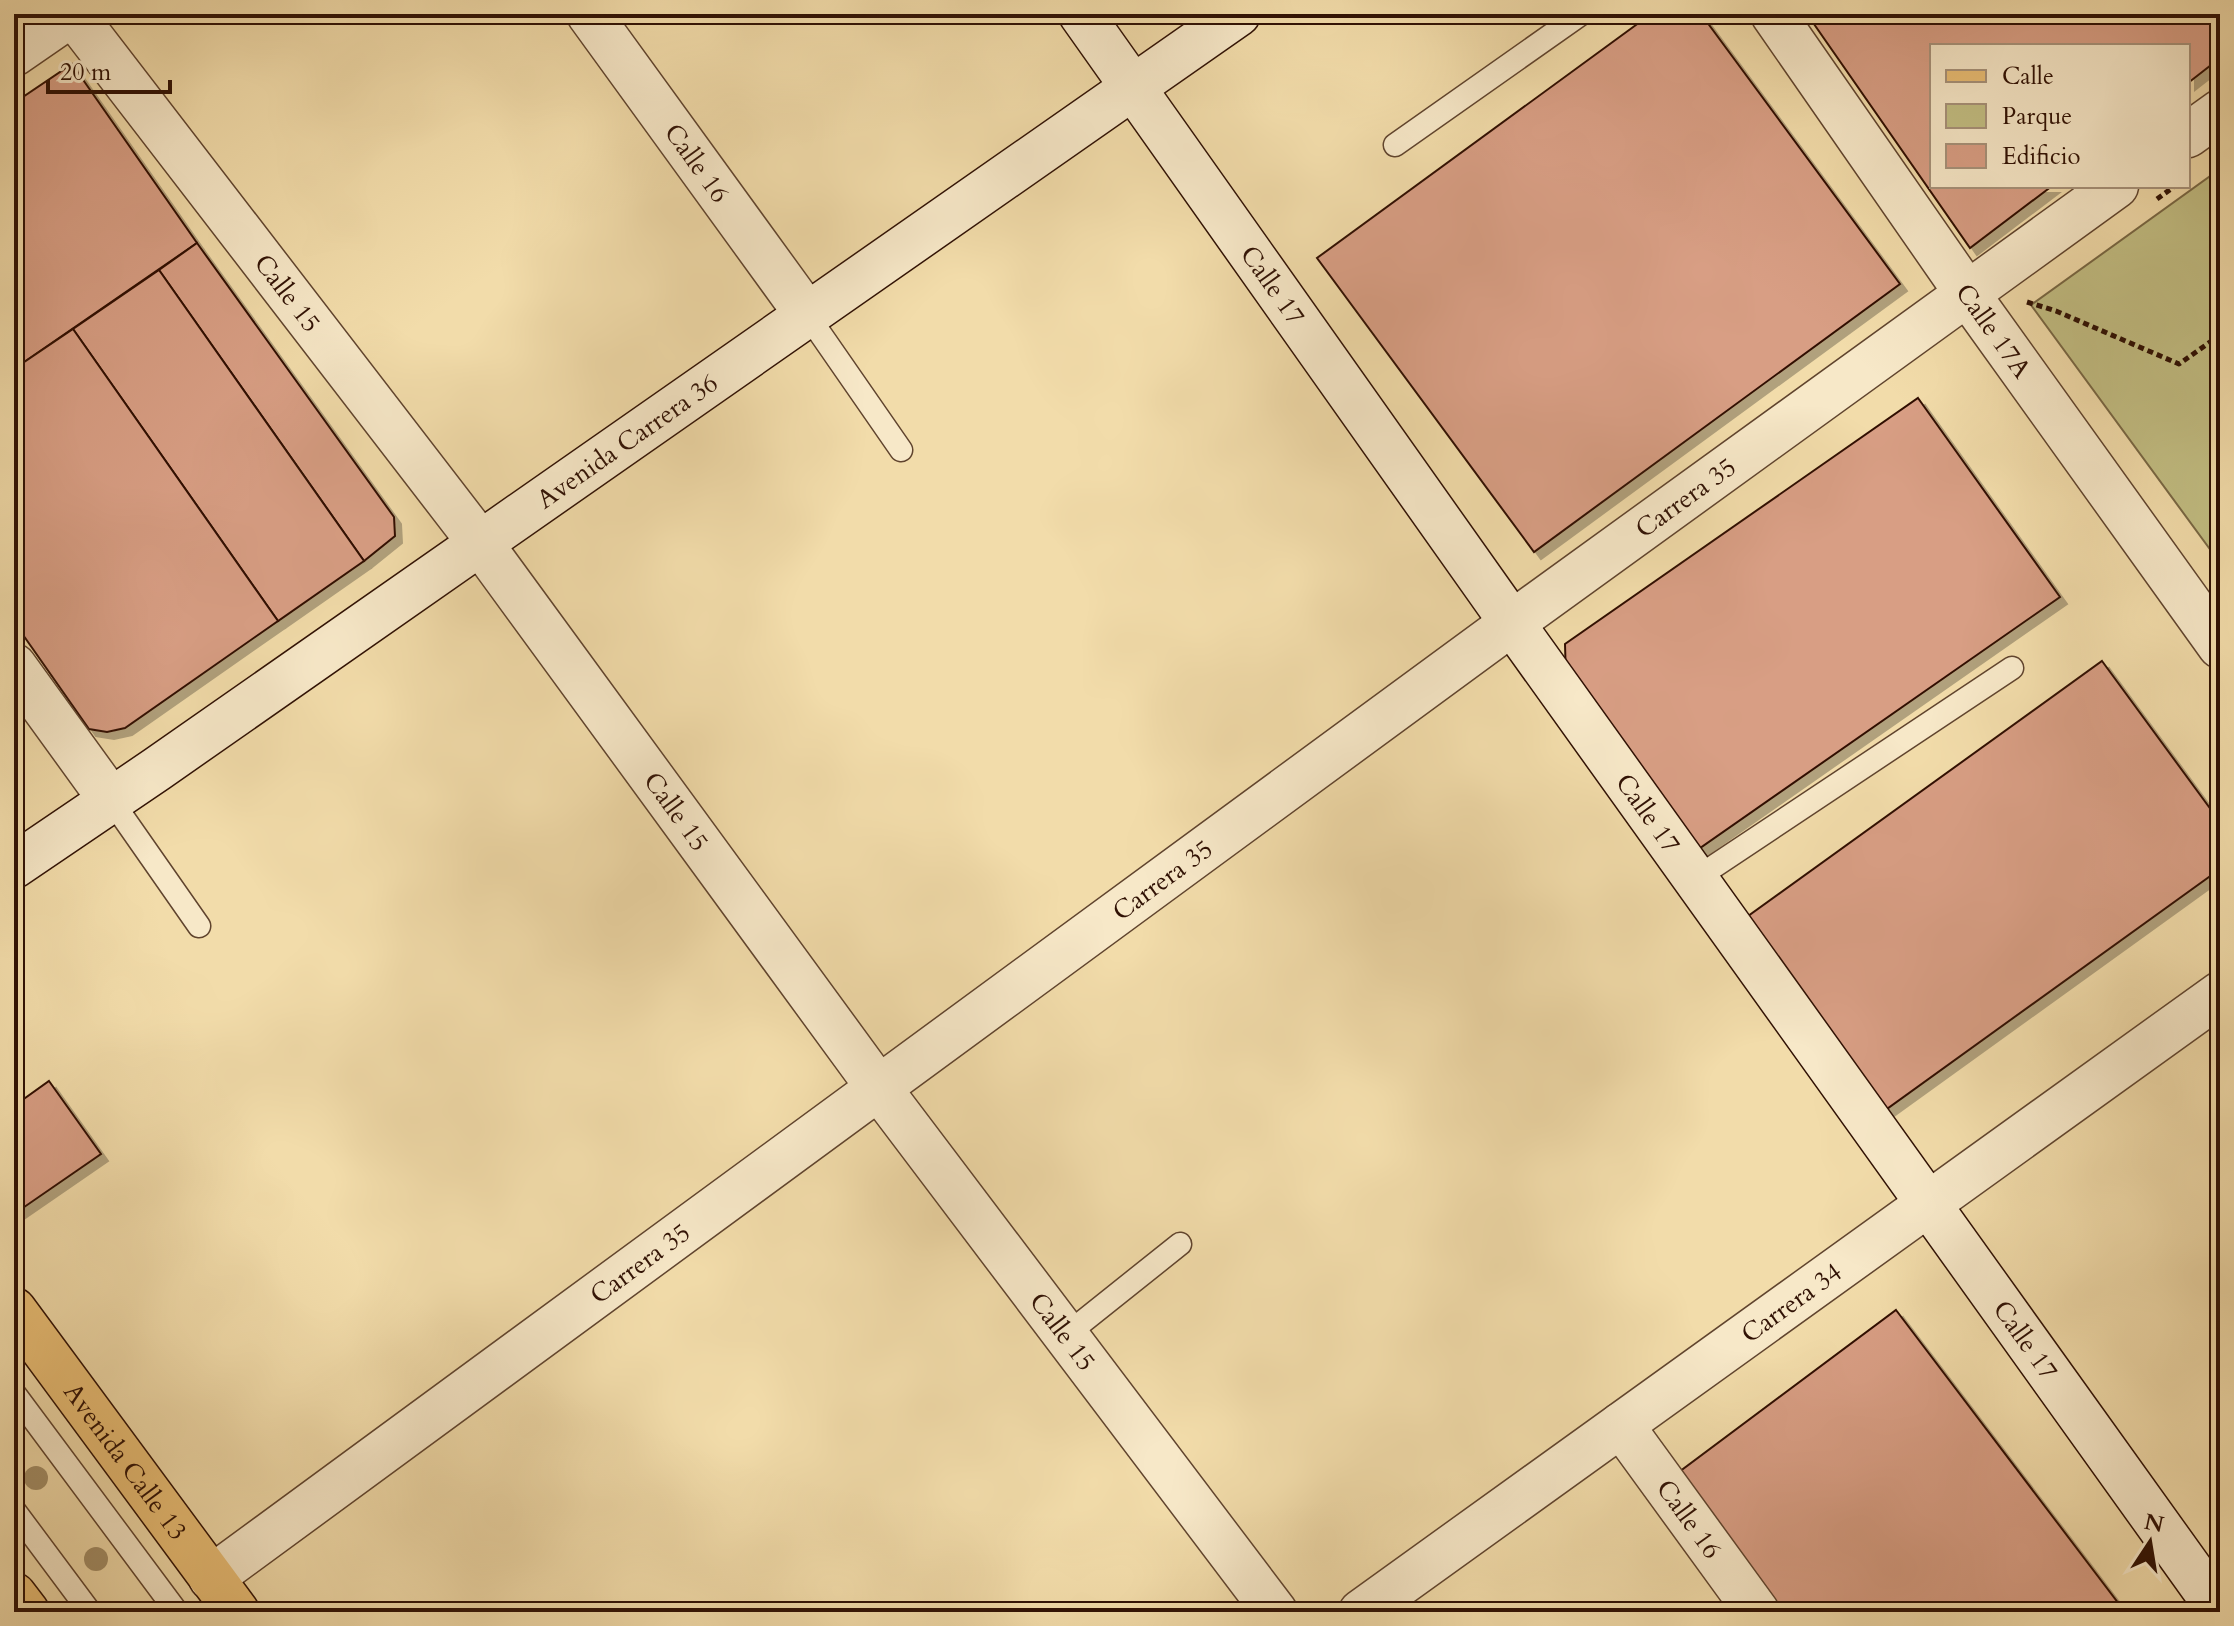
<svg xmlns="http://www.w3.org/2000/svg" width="2234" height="1626" viewBox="0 0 2234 1626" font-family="Cardo,serif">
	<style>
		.green { fill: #c2be83; stroke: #796844; stroke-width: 2 }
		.building { fill: #d89e84; stroke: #301104; stroke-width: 2; filter: url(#shadow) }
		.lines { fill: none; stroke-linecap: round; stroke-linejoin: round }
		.lane-casing { stroke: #60442e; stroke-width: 25 }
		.street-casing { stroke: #60442e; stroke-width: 47 }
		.secondary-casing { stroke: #301104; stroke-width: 47 }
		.primary-casing { stroke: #301104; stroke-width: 47 }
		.path { stroke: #301104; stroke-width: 5; stroke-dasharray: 6 4; stroke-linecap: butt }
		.lane { stroke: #f7e8c8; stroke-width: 22 }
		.street { stroke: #f7e8c8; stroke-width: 44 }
		.secondary { stroke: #f7e8c8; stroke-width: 44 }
		.primary { stroke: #e9be75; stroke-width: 44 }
		.tree { fill: #a38e67 }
		.labels { text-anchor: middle; stroke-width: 7; stroke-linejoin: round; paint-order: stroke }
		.street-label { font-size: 26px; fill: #301104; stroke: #f7e8c8 }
	</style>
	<defs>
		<filter id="shadow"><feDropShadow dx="7" dy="7" stdDeviation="0" flood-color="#0004"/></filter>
	</defs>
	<rect width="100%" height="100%" fill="#f2dcaa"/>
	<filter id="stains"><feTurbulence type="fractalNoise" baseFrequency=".0025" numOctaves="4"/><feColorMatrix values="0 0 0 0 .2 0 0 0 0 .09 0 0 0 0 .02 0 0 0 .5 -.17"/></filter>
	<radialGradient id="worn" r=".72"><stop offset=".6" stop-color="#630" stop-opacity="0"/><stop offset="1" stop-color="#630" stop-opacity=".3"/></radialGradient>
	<polygon class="green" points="2220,169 2220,563 2031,305"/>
	<g class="building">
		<polygon points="1651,14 1701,14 1900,284 1534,552 1317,258"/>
		<polygon points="1807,14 2220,14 2220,58 2188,83 2188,46 1932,46 1932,186 2052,186 1970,248"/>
		<polygon points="72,64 197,243 14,369 14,103"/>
		<polygon points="197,243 394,517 395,536 364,561 159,270"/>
		<polygon points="159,270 364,561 278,621 73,329"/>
		<polygon points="73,329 278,621 125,728 107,732 89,729 14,622 14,369"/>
		<polygon points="1918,398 2060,597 1690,855 1566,679 1565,644"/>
		<polygon points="2102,661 2220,822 2220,869 1884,1111 1744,919"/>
		<polygon points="49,1081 101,1154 17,1212 14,1208 14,1106"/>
		<polygon points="1896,1310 2125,1612 1767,1612 1667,1481"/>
	</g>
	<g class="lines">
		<g class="lane-casing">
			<g id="lane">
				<polyline points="1395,145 1581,14"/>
				<polyline points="806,313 901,450"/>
				<polyline points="111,800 199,926"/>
				<polyline points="1695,879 2012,668"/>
				<polyline points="1066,1335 1180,1244"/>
				<polyline points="14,1393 177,1612"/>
				<polyline points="14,1510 90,1612"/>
			</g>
		</g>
		<g class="street-casing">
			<g id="street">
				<path id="s1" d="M73,14L481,544L878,1087L1275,1612"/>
				<path id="s2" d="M589,14L806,313"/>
				<path id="s3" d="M1773,14L1966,292L2220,646"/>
				<polyline points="14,54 72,14"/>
				<polyline points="2188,135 2220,112"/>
				<polyline points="14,666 111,800"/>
				<path id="s4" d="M1621,1425L1757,1612"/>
				<path id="s5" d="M211,1578L1512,623L2116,186"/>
				<path id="s6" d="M1361,1612L2220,994"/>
			</g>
		</g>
		<g class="secondary-casing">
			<g id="secondary">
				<path id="s7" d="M1081,14L1512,623L2220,1611"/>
				<path id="s8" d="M14,866L157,769L1238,14"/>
			</g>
		</g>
		<g class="primary-casing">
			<g id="primary">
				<path id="s9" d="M14,1310L237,1612"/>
				<polyline points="14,1595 27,1612"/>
			</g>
		</g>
		<g class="path">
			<polyline points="2157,199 2175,186"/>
			<polyline points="2027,302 2056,311 2179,364 2220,335"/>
		</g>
		<use href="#lane" class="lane"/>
		<use href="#street" class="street"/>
		<use href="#secondary" class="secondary"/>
		<use href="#primary" class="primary"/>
	</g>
	<g class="tree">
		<circle cx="36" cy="1478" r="12"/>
		<circle cx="96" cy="1559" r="12"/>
	</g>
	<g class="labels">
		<g class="street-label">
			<text dy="9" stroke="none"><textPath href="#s2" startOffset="184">Calle 16</textPath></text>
			<text dy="9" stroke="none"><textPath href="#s7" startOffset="332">Calle 17</textPath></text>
			<text dy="9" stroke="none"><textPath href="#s1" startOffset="352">Calle 15</textPath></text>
			<text dy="9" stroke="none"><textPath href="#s3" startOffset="386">Calle 17A</textPath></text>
			<text dy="9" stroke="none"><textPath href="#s8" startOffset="746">Avenida Carrera 36</textPath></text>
			<text dy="9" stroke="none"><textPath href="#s5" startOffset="1828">Carrera 35</textPath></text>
			<text dy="9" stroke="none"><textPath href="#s1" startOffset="1000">Calle 15</textPath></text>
			<text dy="9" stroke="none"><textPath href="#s7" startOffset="980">Calle 17</textPath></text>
			<text dy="9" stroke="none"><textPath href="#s5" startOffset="1180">Carrera 35</textPath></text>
			<text dy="9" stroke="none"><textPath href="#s5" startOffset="532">Carrera 35</textPath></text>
			<text dy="9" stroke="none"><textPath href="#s6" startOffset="530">Carrera 34</textPath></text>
			<text dy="9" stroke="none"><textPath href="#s1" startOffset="1648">Calle 15</textPath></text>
			<text dy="9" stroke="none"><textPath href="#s7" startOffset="1628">Calle 17</textPath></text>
			<text dy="9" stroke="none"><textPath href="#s9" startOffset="188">Avenida Calle 13</textPath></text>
			<text dy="9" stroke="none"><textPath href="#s4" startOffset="116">Calle 16</textPath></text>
		</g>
	</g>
	<rect width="2234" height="1626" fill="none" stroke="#f2dcaa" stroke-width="48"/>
	<rect x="16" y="16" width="2202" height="1594" fill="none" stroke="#301104" stroke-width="4"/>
	<rect x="24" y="24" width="2186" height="1578" fill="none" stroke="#301104" stroke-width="2"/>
	<rect x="1930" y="44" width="260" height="144" fill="#f7e8c8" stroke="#a7927a" stroke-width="2"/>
	<rect x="1946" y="70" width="40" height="12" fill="#e9be75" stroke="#a7927a" stroke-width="2"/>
	<text x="2002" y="84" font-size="24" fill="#301104">Calle</text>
	<rect x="1946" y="104" width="40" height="24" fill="#c2be83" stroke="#a7927a" stroke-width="2"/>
	<text x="2002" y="124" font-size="24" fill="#301104">Parque</text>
	<rect x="1946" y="144" width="40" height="24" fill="#d89e84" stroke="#a7927a" stroke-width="2"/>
	<text x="2002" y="164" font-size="24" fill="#301104">Edificio</text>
	<g transform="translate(2150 1542) rotate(12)" stroke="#f7e8c8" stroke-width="6" paint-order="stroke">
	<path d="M0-6L14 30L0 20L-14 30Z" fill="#301104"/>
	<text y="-12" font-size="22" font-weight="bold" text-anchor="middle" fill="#301104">N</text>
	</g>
	<path d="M48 80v12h122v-12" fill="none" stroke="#301104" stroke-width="4"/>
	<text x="60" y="80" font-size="24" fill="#301104" stroke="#f7e8c8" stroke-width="6" paint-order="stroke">20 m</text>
	<rect width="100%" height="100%" filter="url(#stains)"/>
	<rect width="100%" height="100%" fill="url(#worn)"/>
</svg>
